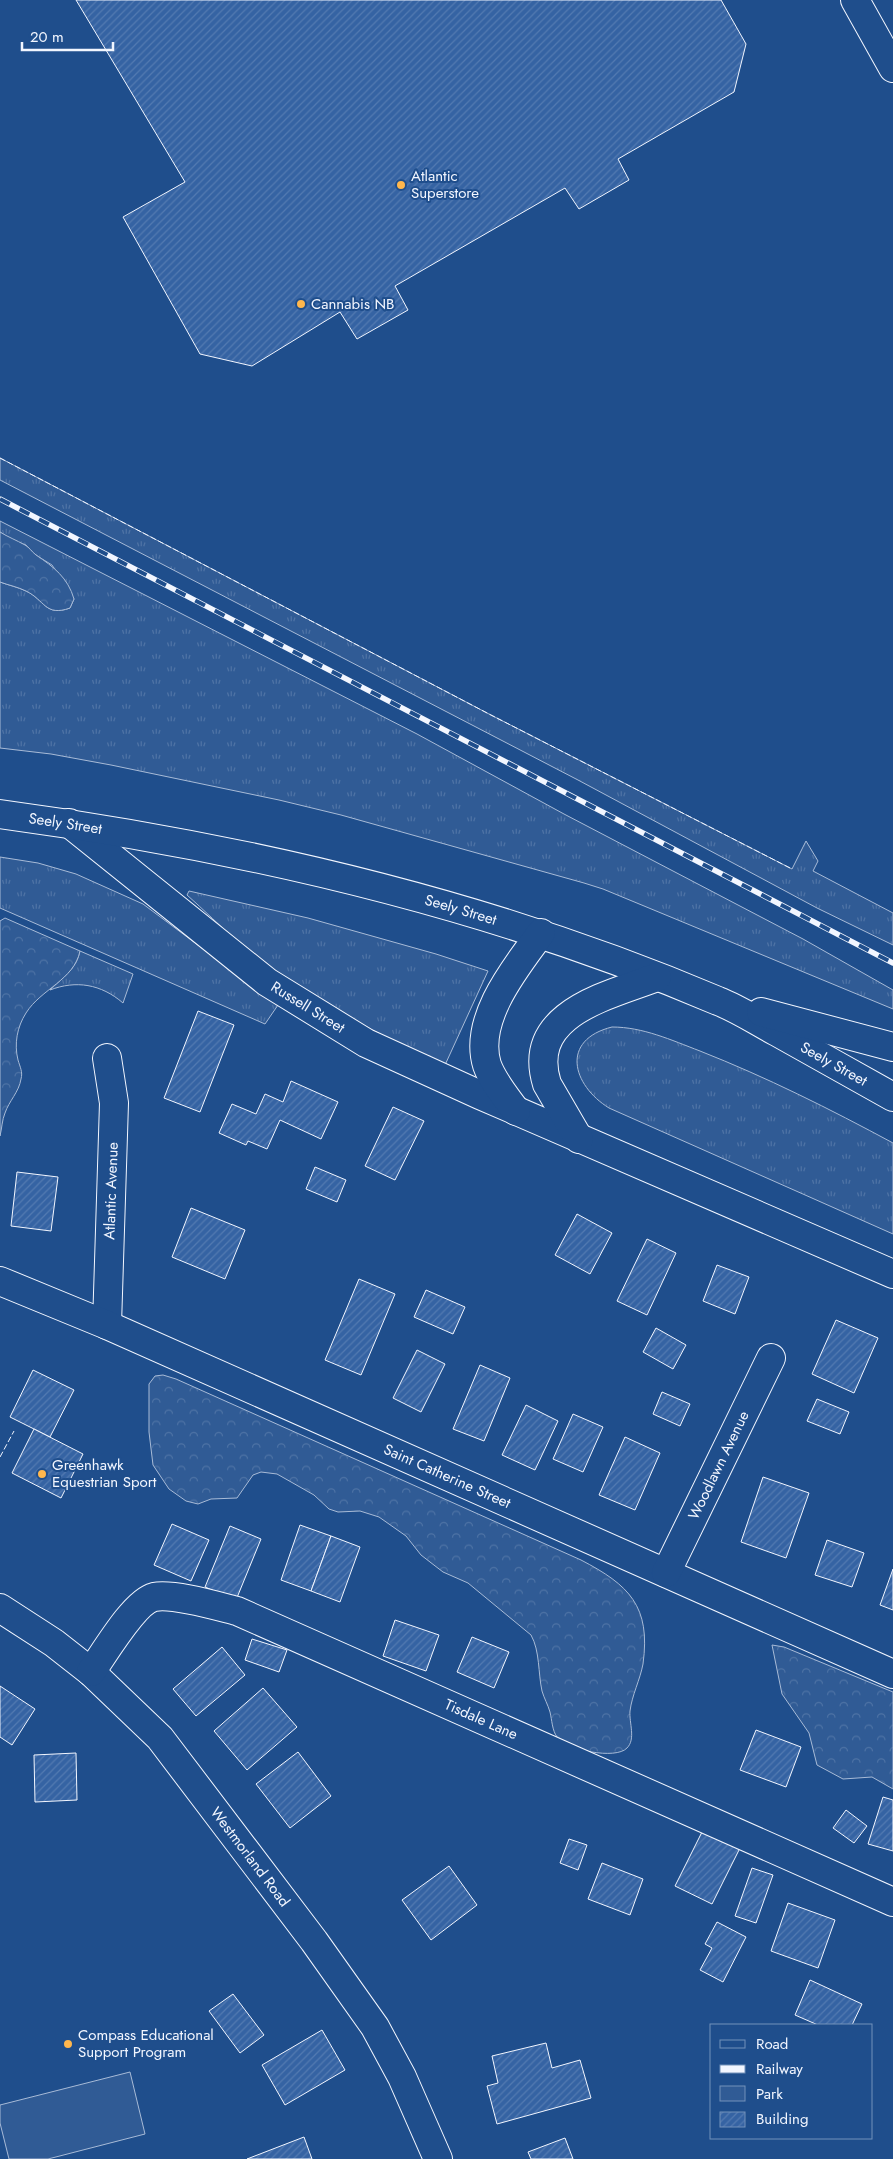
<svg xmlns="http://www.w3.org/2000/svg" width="893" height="2159" viewBox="0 0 893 2159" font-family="Jost,sans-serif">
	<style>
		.grass { fill: url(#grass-tufts); stroke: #a8bbd7 }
		.forest { fill: url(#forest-crowns); stroke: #a8bbd7 }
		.green { fill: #305b95; stroke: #a8bbd7 }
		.building { fill: url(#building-hatch); stroke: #f2f6ff }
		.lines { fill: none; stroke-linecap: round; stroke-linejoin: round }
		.minor-casing { stroke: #f2f6ff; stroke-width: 30 }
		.major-casing { stroke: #f2f6ff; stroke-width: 30 }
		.minor { stroke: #1f4e8c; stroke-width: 28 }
		.major { stroke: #1f4e8c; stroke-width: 28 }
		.rail-casing { stroke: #f2f6ff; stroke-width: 5.5 }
		.rail { stroke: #1f4e8c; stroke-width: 4; stroke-dasharray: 11; stroke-linecap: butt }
		.fence { stroke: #f2f6ff; stroke-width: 1; stroke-dasharray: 6 2.5; stroke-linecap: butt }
		.poi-dot { fill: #ffb74d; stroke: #1f4e8c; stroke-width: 2 }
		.labels { text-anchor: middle; stroke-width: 4; stroke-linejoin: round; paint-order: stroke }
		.poi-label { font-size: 15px; fill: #f2f6ff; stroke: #1f4e8c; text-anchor: start }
		.street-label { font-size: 15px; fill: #f2f6ff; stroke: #1f4e8c }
	</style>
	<defs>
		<pattern id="grass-tufts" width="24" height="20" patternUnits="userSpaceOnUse" patternTransform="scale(1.25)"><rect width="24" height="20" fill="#305b95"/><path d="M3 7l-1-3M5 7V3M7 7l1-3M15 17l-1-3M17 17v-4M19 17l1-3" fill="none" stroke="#4e73a5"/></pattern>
		<pattern id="forest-crowns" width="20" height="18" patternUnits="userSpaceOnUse" patternTransform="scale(1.25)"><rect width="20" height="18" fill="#305b95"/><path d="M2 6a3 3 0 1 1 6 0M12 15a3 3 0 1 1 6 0" fill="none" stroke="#4e73a5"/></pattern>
		<pattern id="building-hatch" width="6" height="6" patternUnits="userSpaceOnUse" patternTransform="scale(1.25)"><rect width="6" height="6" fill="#3563a3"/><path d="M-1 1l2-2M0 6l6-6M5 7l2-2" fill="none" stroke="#537ab1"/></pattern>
	</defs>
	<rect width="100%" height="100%" fill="#1f4e8c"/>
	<g class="grass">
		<polygon points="0,458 489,714 792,869 806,841 818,861 813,871 893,913 893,945 817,908 578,780 0,480"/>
		<path d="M0,521L417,734L564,814L803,939L893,990V1009L603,889L584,883L341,815L279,800L111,765L51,754L0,748V582C8,585 18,587 26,591C45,600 45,617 70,608L74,599L52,565L34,554L26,545L11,540L0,532Z"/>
		<polygon points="0,857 38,863 76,874 143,904 278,1005 265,1024 0,908"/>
		<path d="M189,891L308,918L436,954L488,971L445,1065C372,1032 300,994 238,942C221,927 204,910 187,895Z"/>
		<path d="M80,951L133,974L123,1003C101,984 76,980 50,990C63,977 76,970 80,951Z"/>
		<path d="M612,1027C643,1027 671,1040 700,1051C766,1077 830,1109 893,1143V1234L609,1108C572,1085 560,1040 612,1027Z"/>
	</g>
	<g class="forest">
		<path d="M0,532C8,537 16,540 25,545C29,547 32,552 36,555C54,567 68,578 74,599L70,608C45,617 45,600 26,591C18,587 8,585 0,582Z"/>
		<path d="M5,918L80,951C74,980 41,989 26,1013C17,1027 14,1044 18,1060C20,1067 23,1072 21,1079C19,1092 9,1101 5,1113C2,1120 2,1128 0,1136V921Z"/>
		<path d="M163,1375L176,1379L581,1560C629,1585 651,1606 643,1664C640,1680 632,1695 630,1711C629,1723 636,1739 627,1748C616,1760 566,1750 557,1737C552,1730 552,1720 550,1712C548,1705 544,1698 542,1691C538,1673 540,1651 531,1635L468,1583L443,1572L430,1562L421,1555L406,1536L379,1517L360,1511L338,1512L329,1509L314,1495L277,1474L261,1472L253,1475L237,1498L211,1499L198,1504L186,1501L169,1489L153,1465L149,1432V1384L155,1376Z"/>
		<polygon points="772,1645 784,1647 893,1692 893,1789 872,1777 843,1779 817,1765 809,1733 782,1694"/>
	</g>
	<polygon class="green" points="130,2072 145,2134 48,2159 9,2159 0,2123 0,2105"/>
	<g class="building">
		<polygon points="76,0 721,0 746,44 734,92 618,159 629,180 579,209 565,188 395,286 408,310 357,339 340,312 252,366 200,354 123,217 185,182"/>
		<polygon points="198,1011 234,1025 200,1112 164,1098"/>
		<polygon points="291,1081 338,1102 321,1139 280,1120 267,1149 248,1141 246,1145 219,1133 232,1104 256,1114 265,1094 283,1102"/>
		<polygon points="393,1107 424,1121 395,1180 365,1166"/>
		<polygon points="315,1167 346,1180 337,1202 306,1189"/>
		<polygon points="17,1172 58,1177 51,1231 11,1226"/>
		<polygon points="191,1208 245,1230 225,1279 172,1257"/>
		<polygon points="577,1214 612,1233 590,1274 555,1255"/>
		<polygon points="647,1239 676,1253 647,1315 617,1301"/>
		<polygon points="717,1265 749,1277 735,1314 703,1301"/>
		<polygon points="359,1279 395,1294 361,1375 325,1360"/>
		<polygon points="426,1290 465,1307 453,1334 414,1317"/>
		<polygon points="836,1320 878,1338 854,1393 812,1374"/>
		<polygon points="656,1328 686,1345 673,1369 643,1352"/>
		<polygon points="417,1350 445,1364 421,1412 393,1398"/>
		<polygon points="480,1365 510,1378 484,1441 453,1429"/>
		<polygon points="33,1370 74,1390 50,1437 10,1417"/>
		<polygon points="662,1392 690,1404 680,1426 653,1414"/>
		<polygon points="817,1399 849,1412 840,1434 807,1421"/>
		<polygon points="526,1405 558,1421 535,1470 502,1455"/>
		<polygon points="573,1414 603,1427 583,1472 553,1459"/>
		<polygon points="34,1429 83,1454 61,1498 12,1473"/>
		<polygon points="625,1437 660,1453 635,1510 599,1495"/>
		<polygon points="763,1477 809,1493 786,1558 741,1542"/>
		<polygon points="172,1524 209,1540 191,1581 154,1565"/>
		<polygon points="300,1525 331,1536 311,1591 281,1580"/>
		<polygon points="230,1526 261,1539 236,1600 205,1587"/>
		<polygon points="331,1536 360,1547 340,1602 311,1591"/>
		<polygon points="827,1540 864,1553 852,1587 815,1575"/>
		<polygon points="893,1569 893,1610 880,1605"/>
		<polygon points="395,1620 439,1635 426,1671 383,1656"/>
		<polygon points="472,1637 509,1652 494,1688 457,1672"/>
		<polygon points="252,1639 287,1650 279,1672 245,1660"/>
		<polygon points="222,1647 245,1675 196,1716 173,1689"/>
		<polygon points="0,1686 35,1709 12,1745 0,1737"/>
		<polygon points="263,1688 297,1727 247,1770 214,1731"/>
		<polygon points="756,1730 801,1747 786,1787 740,1770"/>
		<polygon points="298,1752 331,1796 290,1828 256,1784"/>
		<polygon points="76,1753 77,1800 35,1802 34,1755"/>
		<polygon points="883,1797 893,1800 893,1851 868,1844"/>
		<polygon points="846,1810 867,1826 854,1843 833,1828"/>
		<polygon points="705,1826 742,1844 712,1904 675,1886"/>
		<polygon points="569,1839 587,1845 578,1870 560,1863"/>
		<polygon points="602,1863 643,1879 630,1915 588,1899"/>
		<polygon points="449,1866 477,1905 431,1940 402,1900"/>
		<polygon points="752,1868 773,1875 756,1923 735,1916"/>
		<polygon points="788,1903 835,1920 818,1968 771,1951"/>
		<polygon points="717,1922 746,1937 723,1982 700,1970 712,1948 705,1944"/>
		<polygon points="810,1980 862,2004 852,2025 818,2025 795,2015"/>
		<polygon points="233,1994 264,2035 240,2053 209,2011"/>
		<polygon points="322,2030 345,2070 285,2105 262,2065"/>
		<polygon points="546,2043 552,2068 580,2060 591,2098 497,2124 487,2086 498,2083 492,2056"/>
		<polygon points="304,2137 312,2159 247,2159"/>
		<polygon points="565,2138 573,2159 531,2159 528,2152"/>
	</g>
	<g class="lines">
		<g class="minor-casing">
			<g id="minor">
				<path id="s1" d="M69,823L267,982L366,1043L480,1095L893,1274"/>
				<polyline points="107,1058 114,1103 107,1325"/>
				<path id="s2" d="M0,1281L107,1325L893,1674"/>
				<path id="s3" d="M666,1573L771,1358"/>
				<path id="s4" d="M0,1608L54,1643L91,1672L160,1738L314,1941L375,2027L402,2077L438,2159"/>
				<path id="s5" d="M91,1672C104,1654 134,1602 154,1597C173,1593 217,1606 237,1611L893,1902"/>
			</g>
		</g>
		<g class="major-casing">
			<g id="major">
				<polyline points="855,0 893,68"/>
				<path id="s6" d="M0,814C245,847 490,904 718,1001C739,1009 758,1022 777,1032C816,1054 854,1075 893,1097"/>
				<polyline points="761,1012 893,1047"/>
				<path d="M516,1111C506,1097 493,1082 487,1065C473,1019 516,967 541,933"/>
				<path d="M579,1139L547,1084C525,1013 608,996 657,977"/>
			</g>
		</g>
		<use href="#minor" class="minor"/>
		<use href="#major" class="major"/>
		<g class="rail-casing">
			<polyline id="rail" points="0,499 893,963"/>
		</g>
		<use href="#rail" class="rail"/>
		<g class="fence">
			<polyline points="0,458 489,714 792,869"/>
			<polyline points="0,1457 14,1431"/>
		</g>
	</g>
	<g class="poi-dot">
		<circle cx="401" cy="185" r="5"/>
		<circle cx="301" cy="304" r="5"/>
		<circle cx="42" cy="1474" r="5"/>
		<circle cx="68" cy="2044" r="5"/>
	</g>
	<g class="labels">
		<g class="poi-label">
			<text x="411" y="181">Atlantic<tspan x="411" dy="17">Superstore</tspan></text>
			<text x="311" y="309">Cannabis NB</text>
			<text x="52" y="1470">Greenhawk<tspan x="52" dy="17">Equestrian Sport</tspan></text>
			<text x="78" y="2040">Compass Educational<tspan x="78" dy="17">Support Program</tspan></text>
		</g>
		<g class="street-label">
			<text dy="5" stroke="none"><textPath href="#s6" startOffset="66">Seely Street</textPath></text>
			<text dy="5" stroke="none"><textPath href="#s6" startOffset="471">Seely Street</textPath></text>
			<text dy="5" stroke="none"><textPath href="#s1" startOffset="302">Russell Street</textPath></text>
			<text dy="5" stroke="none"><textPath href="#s6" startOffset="876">Seely Street</textPath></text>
			<text transform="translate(111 1191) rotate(-88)" y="5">Atlantic Avenue</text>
			<text dy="5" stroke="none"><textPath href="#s3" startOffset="120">Woodlawn Avenue</textPath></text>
			<text dy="5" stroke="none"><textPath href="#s2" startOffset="488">Saint Catherine Street</textPath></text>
			<text dy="5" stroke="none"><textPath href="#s5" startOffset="451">Tisdale Lane</textPath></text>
			<text dy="5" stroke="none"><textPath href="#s4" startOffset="356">Westmorland Road</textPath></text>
		</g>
	</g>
	<rect x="710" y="2024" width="162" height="115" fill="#1f4e8c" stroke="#7391ba"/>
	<rect x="720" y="2040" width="25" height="8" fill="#1f4e8c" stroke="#7391ba"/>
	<text x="756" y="2049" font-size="15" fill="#f2f6ff">Road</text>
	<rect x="720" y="2065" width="25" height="8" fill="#f2f6ff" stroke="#7391ba"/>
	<text x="756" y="2074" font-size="15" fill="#f2f6ff">Railway</text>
	<rect x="720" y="2086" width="25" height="15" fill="#305b95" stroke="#7391ba"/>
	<text x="756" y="2099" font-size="15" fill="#f2f6ff">Park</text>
	<rect x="720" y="2112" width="25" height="15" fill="url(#building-hatch)" stroke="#7391ba"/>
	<text x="756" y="2124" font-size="15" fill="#f2f6ff">Building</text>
	<path d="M22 42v8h91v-8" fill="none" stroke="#f2f6ff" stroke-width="2.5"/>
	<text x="30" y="42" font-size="15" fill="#f2f6ff" stroke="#1f4e8c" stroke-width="4" paint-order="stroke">20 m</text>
</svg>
